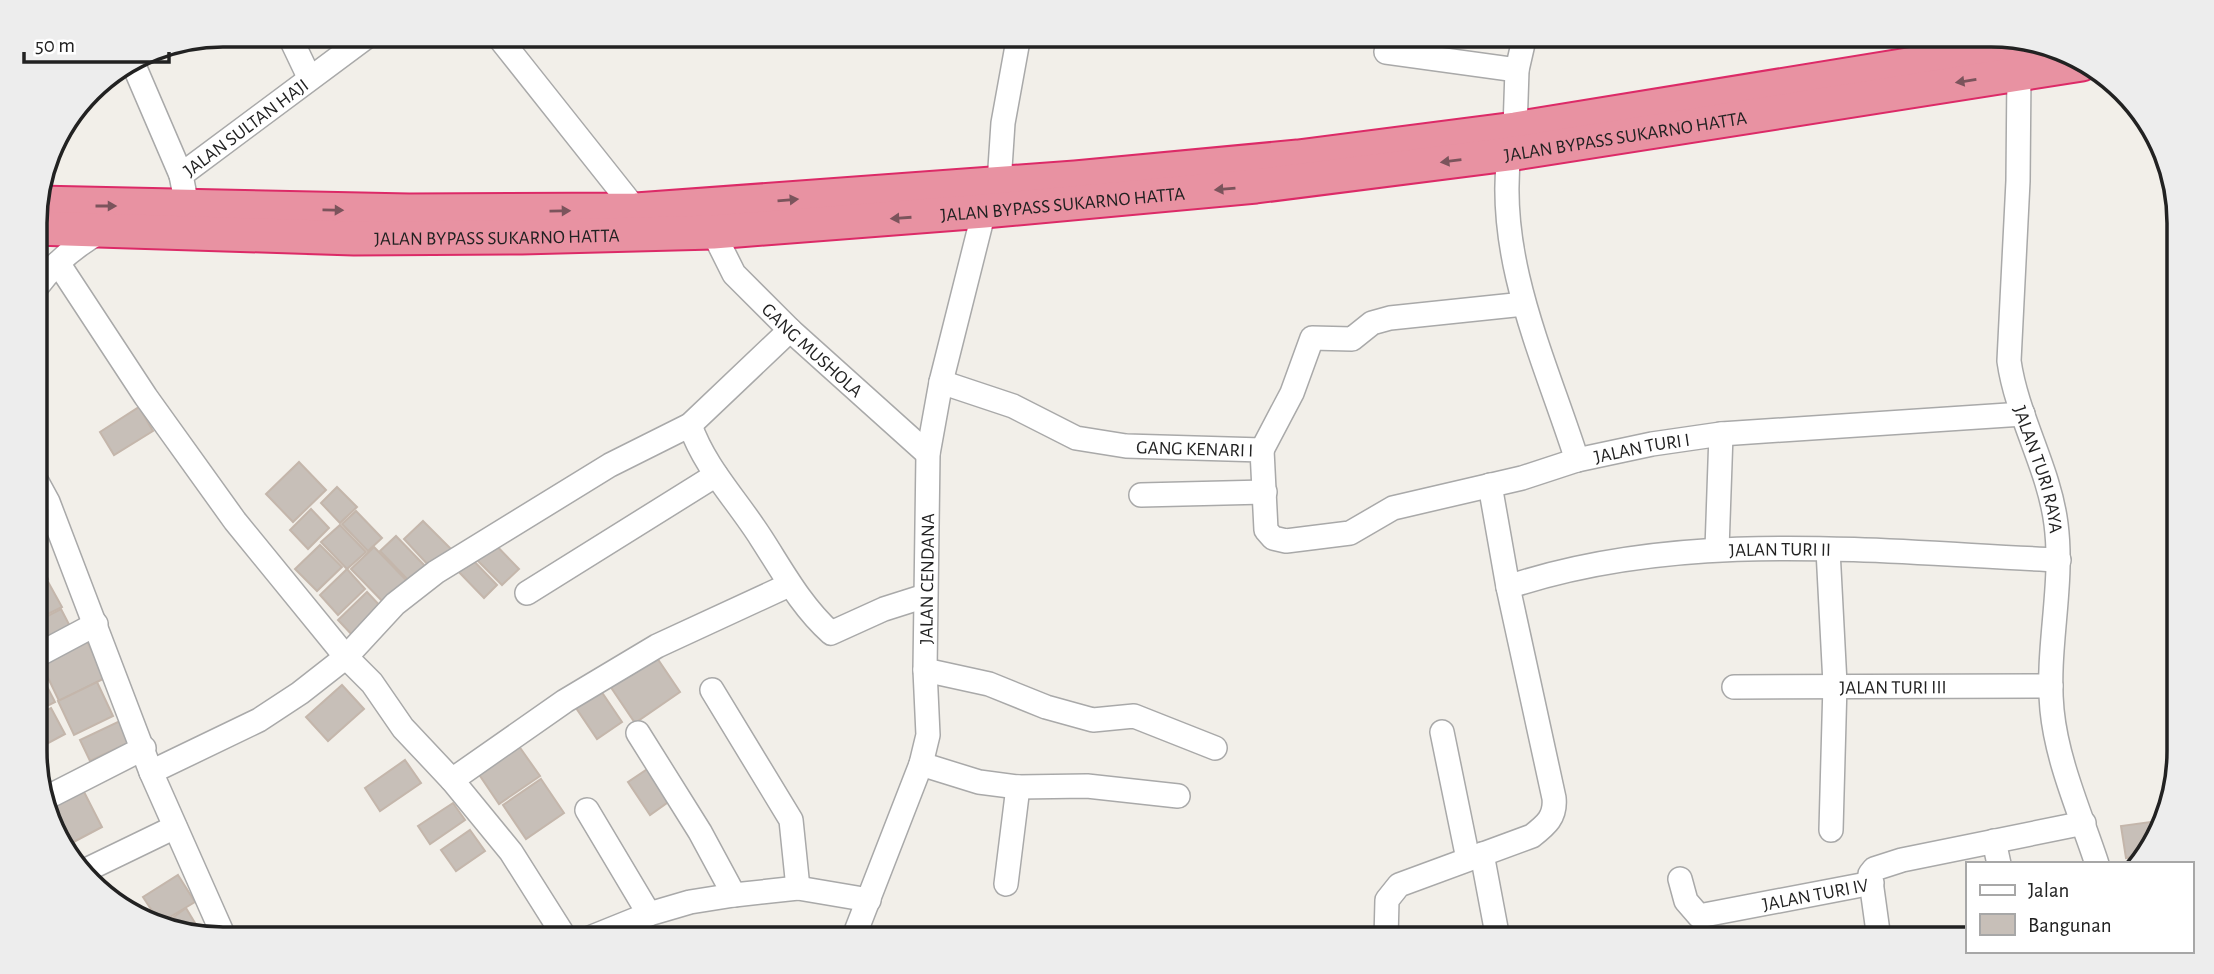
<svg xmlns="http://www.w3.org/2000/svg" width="2214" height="974" viewBox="0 0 2214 974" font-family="'Alegreya Sans',sans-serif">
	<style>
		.building { fill: #c7bfb8; stroke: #c4b6ab; stroke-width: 2 }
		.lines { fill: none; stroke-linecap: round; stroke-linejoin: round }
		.minor-casing { stroke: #a9a9a9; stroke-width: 26 }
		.highway-casing { stroke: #dc2a67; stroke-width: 37 }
		.minor { stroke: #fff; stroke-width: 23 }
		.highway { stroke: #e892a2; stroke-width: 33 }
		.oneway { fill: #7b545c }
		.labels { text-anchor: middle; stroke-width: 7; stroke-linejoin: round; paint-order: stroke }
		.street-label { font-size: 19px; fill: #222; stroke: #fff }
		.rim { fill: none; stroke: #222; stroke-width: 3.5 }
	</style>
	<rect width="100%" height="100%" fill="#f2efe9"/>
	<g class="building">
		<polygon points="139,407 153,431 114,455 100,432"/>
		<polygon points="299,462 326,490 293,522 266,494"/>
		<polygon points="337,487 357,507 340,523 321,503"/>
		<polygon points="311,509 329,528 308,549 290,530"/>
		<polygon points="356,511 382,538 368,551 342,524"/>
		<polygon points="423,521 451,549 431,568 404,539"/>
		<polygon points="340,525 366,552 347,569 321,542"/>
		<polygon points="396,536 427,568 412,584 380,551"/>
		<polygon points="489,538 519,569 502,585 472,555"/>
		<polygon points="320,545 342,567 317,591 295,569"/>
		<polygon points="374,547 410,584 387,606 351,569"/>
		<polygon points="36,554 48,579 36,585"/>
		<polygon points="467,554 497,585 484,598 454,567"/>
		<polygon points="347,569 365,589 338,615 320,595"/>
		<polygon points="47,580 62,607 36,620 36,586"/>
		<polygon points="367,592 384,610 355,638 338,620"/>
		<polygon points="61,609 74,634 36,654 36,622"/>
		<polygon points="86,639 105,678 59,701 40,661"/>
		<polygon points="653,652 680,692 635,723 608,683"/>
		<polygon points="39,671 55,702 37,711 36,673"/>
		<polygon points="97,682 113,716 74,735 58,701"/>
		<polygon points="342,685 364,709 328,741 306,717"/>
		<polygon points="597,685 622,722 597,739 572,702"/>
		<polygon points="51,708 65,734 37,749 37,715"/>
		<polygon points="122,720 132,741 90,761 80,740"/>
		<polygon points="516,742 540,776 499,804 476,770"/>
		<polygon points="405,760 421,783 380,811 365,788"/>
		<polygon points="652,766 674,798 650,815 628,782"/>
		<polygon points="541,779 564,813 526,839 503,805"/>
		<polygon points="82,788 102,827 66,846 49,805"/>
		<polygon points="453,803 465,820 430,844 418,826"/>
		<polygon points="2165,820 2137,856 2126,858 2121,826"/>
		<polygon points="470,830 485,851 456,871 441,850"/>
		<polygon points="178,875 195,902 160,923 143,897"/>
		<polygon points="186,908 198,928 191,933 160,927"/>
	</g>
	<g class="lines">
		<g class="minor-casing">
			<g id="minor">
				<polyline points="289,35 309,77"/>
				<polyline points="497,35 636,210"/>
				<polyline points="1386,52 1517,70"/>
				<polyline points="132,61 181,175"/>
				<path id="s1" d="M2019,72L2018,181L2009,361C2017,417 2049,468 2056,524C2064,586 2046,648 2052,710C2057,762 2081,815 2097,864"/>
				<polyline points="1515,129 1517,70 1525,35"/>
				<path d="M1509,154C1496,260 1545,360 1577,460"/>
				<polyline points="999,183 1003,123 1019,35"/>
				<path id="s2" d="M187,206L181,175L369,35"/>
				<path id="s3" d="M713,232L734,274L790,330L928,454"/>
				<polyline points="58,263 146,397 235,521 346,657 372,683 403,728 452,780 511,852 566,939"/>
				<path d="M36,288C54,264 75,245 102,231"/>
				<path id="s4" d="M941,382L1013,406L1076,438L1126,446L1262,450L1266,530L1273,538L1286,541L1350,533L1393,508L1522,478L1577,460L1652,444L1721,434L2023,414"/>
				<path d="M690,425C705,468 737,500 761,538C783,572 801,606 831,633L884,609L925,596"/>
				<polyline points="1262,450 1292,393 1312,338 1352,339 1372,323 1390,318 1524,304"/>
				<polyline points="36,480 48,502 151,772 225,939"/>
				<polyline points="1141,495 1265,492"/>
				<polyline points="1717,549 1721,434"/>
				<polyline points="1828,550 1835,684 1831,830"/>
				<path id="s5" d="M1508,587C1685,528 1876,552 2059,560"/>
				<polyline points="527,593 716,475"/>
				<polyline points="36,656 96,624"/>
				<polyline points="925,670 989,684 1046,707 1093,720 1134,716 1215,748"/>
				<path id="s6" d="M1734,687L2051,686"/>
				<polyline points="712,690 791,820 798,888"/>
				<polyline points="1442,732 1468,859"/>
				<polyline points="638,733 700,832 734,895"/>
				<polyline points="921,764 979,782 1018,787 1087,786 1178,796"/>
				<polyline points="151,772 259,720 300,693 346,657 395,604 436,572 610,465 690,425 790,330"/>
				<polyline points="452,780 565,701 657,646 789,585"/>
				<polyline points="46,798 144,748"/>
				<polyline points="587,810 649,914"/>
				<polyline points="1994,841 1999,864"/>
				<polyline points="1482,854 1498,939"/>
				<polyline points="82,872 175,827"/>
				<path id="s7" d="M1680,879L1686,901L1699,916L1872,883"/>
				<polyline points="1006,884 1018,787"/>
				<polyline points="587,939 649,914 690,902 734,895 798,888 869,900"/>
				<path id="s8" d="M853,939L921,764L928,735L925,670L928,454L941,382L984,211"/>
				<polyline points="1083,939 1088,939"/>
				<path d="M1386,939L1387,900L1399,885L1532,836C1546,825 1556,817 1554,798L1508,587L1490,485"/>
				<polyline points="1879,939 1870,874 1874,869 1902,860 2084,823"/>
			</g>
		</g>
		<g class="highway-casing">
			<g id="highway">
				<polyline points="37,203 409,211 636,210 1075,178 1298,157 1515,129 2037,44"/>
				<path id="s9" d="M35,228L354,238L522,237L713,232L984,211L1256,186L1509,154L2082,64"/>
			</g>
		</g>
		<use href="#minor" class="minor"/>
		<use href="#highway" class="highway"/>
	</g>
	<defs><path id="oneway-solid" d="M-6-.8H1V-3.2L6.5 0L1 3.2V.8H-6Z" transform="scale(1.75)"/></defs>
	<g class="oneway">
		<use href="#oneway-solid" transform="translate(1966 81) rotate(171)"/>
		<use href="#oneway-solid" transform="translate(1451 161) rotate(173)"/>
		<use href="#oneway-solid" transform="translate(1225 189) rotate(175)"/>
		<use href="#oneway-solid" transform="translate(788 200) rotate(-5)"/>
		<use href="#oneway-solid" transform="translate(106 206)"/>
		<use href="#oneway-solid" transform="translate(333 210) rotate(1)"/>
		<use href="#oneway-solid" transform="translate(560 211) rotate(-1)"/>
		<use href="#oneway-solid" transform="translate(901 218) rotate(176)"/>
	</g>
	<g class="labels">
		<g class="street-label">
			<text dy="7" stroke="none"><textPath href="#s2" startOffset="112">JALAN SULTAN HAJI</textPath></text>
			<text dy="7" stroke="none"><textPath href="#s9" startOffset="1596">JALAN BYPASS SUKARNO HATTA</textPath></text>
			<text dy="7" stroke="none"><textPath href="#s9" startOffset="1029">JALAN BYPASS SUKARNO HATTA</textPath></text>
			<text dy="7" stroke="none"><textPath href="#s9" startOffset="462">JALAN BYPASS SUKARNO HATTA</textPath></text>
			<text dy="7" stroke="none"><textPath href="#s3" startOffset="156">GANG MUSHOLA</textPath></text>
			<text dy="7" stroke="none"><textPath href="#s4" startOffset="808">JALAN TURI I</textPath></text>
			<text dy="7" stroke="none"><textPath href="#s4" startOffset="266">GANG KENARI I</textPath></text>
			<text dy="7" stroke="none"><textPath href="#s1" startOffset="402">JALAN TURI RAYA</textPath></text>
			<text dy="7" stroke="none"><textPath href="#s5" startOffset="276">JALAN TURI II</textPath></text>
			<text dy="7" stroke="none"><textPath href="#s8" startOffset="374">JALAN CENDANA</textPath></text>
			<text dy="7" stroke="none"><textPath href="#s6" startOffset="159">JALAN TURI III</textPath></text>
			<text dy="7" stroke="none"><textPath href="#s7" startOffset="161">JALAN TURI IV</textPath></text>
		</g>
	</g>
	<path d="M0 0H2214V974H0ZM223 47H1991A176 176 0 0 1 2167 223V751A176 176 0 0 1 1991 927H223A176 176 0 0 1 47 751V223A176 176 0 0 1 223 47Z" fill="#ededed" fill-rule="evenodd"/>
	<path class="rim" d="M223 47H1991A176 176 0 0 1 2167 223V751A176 176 0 0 1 1991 927H223A176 176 0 0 1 47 751V223A176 176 0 0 1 223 47Z"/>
	<rect x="1966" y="862" width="228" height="91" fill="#ffffff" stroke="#a7a7a7" stroke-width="2"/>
	<rect x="1980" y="885" width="35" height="10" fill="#ffffff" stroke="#a7a7a7" stroke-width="2"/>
	<text x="2028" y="897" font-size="21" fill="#222222">Jalan</text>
	<rect x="1980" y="914" width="35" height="21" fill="#c7bfb8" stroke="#a7a7a7" stroke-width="2"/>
	<text x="2028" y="932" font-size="21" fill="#222222">Bangunan</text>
	<path d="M24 52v10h145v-10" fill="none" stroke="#222222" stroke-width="3.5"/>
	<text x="35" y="52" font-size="21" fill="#222222" stroke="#ffffff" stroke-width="5" paint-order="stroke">50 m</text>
</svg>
